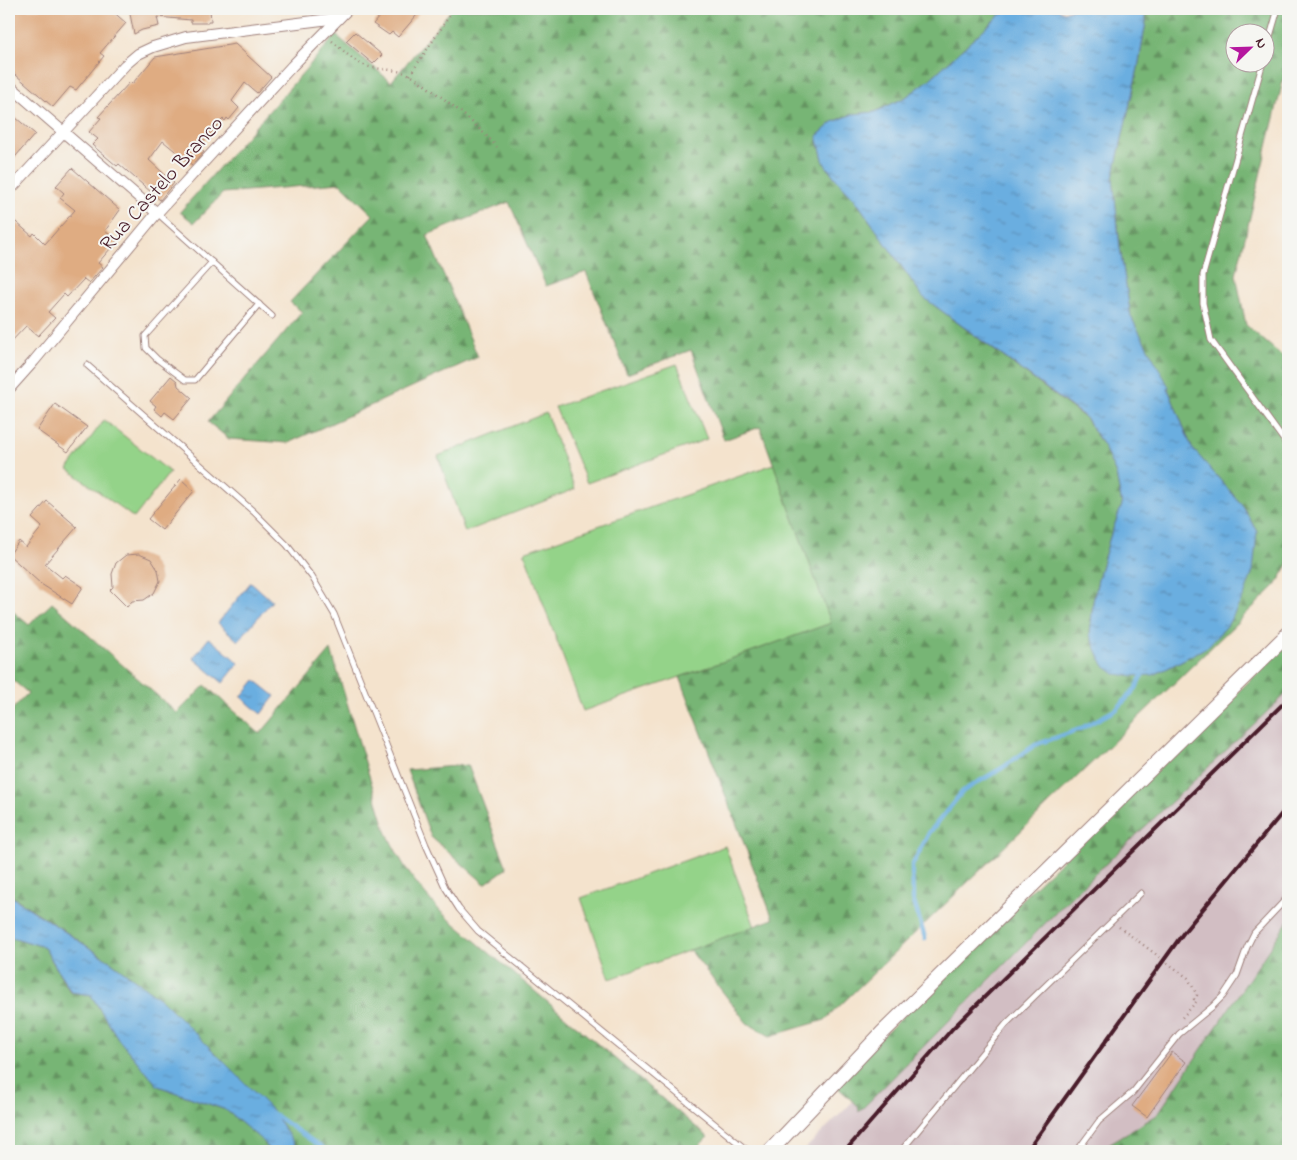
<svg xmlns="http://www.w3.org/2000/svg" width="1297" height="1160" viewBox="0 0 1297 1160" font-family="'Indie Flower',sans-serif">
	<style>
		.railway { fill: #d2bec3 }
		.green { fill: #94d389; stroke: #6f795a }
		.forest { fill: url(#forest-firs); stroke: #606a50; fill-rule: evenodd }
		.water { fill: url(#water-ripples); stroke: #5a6686 }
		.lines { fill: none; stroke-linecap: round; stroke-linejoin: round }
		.stream { stroke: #6baee0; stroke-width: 4.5 }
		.building { fill: #dfac82 }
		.service-casing { stroke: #9f817c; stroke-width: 7 }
		.minor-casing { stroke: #9f817c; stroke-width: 12 }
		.tertiary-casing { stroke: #9f817c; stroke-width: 16 }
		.path { stroke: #9f817c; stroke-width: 2.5; stroke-dasharray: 1 4; stroke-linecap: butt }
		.service { stroke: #fff; stroke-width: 5 }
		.minor { stroke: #fff; stroke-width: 10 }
		.tertiary { stroke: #fff; stroke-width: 14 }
		.rail { stroke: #4a1f2b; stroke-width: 4 }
		.labels { text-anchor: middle; stroke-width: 4; stroke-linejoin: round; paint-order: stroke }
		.street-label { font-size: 21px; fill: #4a1f2b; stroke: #f6f6f2 }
	</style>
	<defs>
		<pattern id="forest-firs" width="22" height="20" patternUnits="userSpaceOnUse" patternTransform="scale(1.25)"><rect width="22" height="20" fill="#77b575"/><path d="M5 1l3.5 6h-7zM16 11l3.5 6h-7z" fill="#649360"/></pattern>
		<pattern id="water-ripples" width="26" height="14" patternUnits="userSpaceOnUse" patternTransform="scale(1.25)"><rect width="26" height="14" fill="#6baee0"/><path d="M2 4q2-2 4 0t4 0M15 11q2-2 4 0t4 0" fill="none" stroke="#5a8db6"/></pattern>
	</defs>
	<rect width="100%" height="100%" fill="#f6f6f2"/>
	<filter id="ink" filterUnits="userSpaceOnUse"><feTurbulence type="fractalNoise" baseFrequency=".02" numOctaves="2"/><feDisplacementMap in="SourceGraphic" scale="10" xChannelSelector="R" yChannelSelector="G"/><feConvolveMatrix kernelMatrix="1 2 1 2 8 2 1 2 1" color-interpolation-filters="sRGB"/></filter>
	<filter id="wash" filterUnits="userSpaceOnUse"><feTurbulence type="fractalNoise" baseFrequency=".0096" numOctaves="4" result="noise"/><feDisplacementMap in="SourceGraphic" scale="20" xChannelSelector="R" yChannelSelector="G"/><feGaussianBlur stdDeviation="1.12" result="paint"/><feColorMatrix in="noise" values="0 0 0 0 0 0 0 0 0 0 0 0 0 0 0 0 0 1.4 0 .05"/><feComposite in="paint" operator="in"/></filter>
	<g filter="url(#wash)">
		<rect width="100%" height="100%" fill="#f4e3cd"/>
		<polygon class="railway" points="1288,670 1288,921 1157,1115 1097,1151 803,1151"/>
		<g class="green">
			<polygon points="677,364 707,439 587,483 555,407"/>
			<polygon points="546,413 575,489 465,532 438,456"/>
			<polygon points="104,420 170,472 134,518 68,469"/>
			<polygon points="774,464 832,624 583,711 524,552"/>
			<polygon points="725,846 755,927 610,979 581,898"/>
		</g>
		<g class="forest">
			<path d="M452,9H1006L929,80L906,97L875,112L853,114L833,122L817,136L824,163L836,179L854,198L923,297L1085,418L1104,447L1116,474L1122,505L1110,537L1099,575L1093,602L1090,635L1168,668L1207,647L1257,532L1242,505L1192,448L1168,389V387L1131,317L1120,248L1113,178L1138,68L1146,22L1145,9H1288V60L1236,275L1246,325L1288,361V565L1276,585L825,1020L770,1036L747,1023L690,950L773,919L680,677L831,623L760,427L724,440L691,350L627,374L586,272L546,286L509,202L427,235L478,357L288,443L229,439L208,422L302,312L290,302L373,215L340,183L223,193L194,223L180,212L336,35L391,82ZM1234,32H1264V62H1234Z"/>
			<path d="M52,603L177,713L205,685L260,734L331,650L386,831C402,866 416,885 442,913L708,1137L694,1151H299L271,1109L162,1000L111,962L9,894V713L28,693L9,677V608L29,625Z"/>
			<polygon points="1288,644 1288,692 1078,890 859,1112 858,1106 834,1084 1029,892"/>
			<polygon points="468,765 507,868 485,884 431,837 407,770"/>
			<polygon points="1288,921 1288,1151 1097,1151 1157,1115"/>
			<polygon points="15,938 44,947 70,992 91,995 119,1040 158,1086 226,1110 266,1143 269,1151 9,1151 9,939"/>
		</g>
		<g class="water">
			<polygon points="1006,9 1058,9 1064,12 1072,9 1145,9 1146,22 1138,68 1113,178 1120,248 1131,317 1169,387 1168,389 1192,448 1242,505 1257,532 1253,571 1244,596 1227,626 1207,647 1168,668 1153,675 1132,676 1115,674 1103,665 1090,635 1093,602 1099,575 1110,537 1122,505 1116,474 1104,447 1085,417 923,297 854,198 836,179 824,163 817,136 833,122 853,114 875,112 906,97 929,80"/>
			<polygon points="251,582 272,601 238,641 218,623"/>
			<polygon points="209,638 239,663 223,683 193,658"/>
			<polygon points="255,680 275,696 261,714 241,697"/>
			<polygon points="9,895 111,962 162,1000 271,1109 299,1151 269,1151 265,1143 226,1110 158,1086 119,1040 91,995 71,992 44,947 15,938 9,939"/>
		</g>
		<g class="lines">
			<g class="stream">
				<polyline points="925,938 913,899 912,866 929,833 963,791 1002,768 1035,745 1080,729 1117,709 1136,688 1144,671"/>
				<polyline points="270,1112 327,1151"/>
			</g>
		</g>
		<g id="blocks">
			<g class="building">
				<polygon points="9,9 110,9 126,23 100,53 104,56 76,90 70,87 53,107 9,69"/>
				<polygon points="129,9 210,9 211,21 208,21 208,23 191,23 191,20 157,17 159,26 142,30 134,34"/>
				<polygon points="386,9 422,9 398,37 392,32 389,35 373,24"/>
				<polygon points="355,32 382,55 373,64 346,41"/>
				<polygon points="235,44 271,77 257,93 245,83 232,101 239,108 229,120 227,118 225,121 223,119 198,147 204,152 192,165 163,141 149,160 174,183 160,200 119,164 117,166 92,145 98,139 89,132 101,118 98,117 130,82 132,84 155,57"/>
				<polygon points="9,112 35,134 9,164"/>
				<polygon points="72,168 120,210 105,231 117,241 98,263 103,267 89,283 84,279 67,297 64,294 48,312 55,318 38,336 26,326 9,344 9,216 32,236 34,233 45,244 75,210 60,198 64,193 56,186"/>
				<polygon points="171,376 177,381 178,386 192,398 174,419 165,412 162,416 154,409 156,406 150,401"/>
				<polygon points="55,404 87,427 68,452 37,430"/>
				<polygon points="181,479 194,491 162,530 148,519"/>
				<polygon points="47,501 77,527 45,564 62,578 65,575 83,587 72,604 41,584 9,555 19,541 26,547 42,527 32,518"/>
				<polygon points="139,554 151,559 158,570 160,581 154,593 144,600 132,601 127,607 110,590 113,587 112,574 116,563 126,555"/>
				<polygon points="1172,1052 1186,1062 1147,1117 1132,1106"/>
			</g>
		</g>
	</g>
	<g filter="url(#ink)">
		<use href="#blocks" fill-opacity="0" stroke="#9f817c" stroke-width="1"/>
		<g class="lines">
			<g class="service-casing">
				<g id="service">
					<polyline points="1264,57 1278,9"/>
					<polyline points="1263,62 1203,275 1203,303 1211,340 1288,446"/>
					<polyline points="157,213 272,316"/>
					<polyline points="212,262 145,336 146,348 157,359 185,380 195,380 259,304"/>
					<polyline points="87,365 254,512 287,545 312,577 334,614 426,845 445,887 459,909 478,931 748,1151"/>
					<polyline points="901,1151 1006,1024 1141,893"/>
					<polyline points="1077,1151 1099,1121 1133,1092 1179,1034 1212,1007 1223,996 1237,975 1247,947 1254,933 1288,897"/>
				</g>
			</g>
			<g class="minor-casing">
				<g id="minor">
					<polyline points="9,85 157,213"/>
					<polyline points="9,191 125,65 138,54 153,47 186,37 338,18"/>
					<polyline points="9,389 34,361 157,213 292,66 348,9"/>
				</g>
			</g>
			<g class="tertiary-casing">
				<polyline id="tertiary" points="770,1151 882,1033 1288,634"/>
			</g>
			<g class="path">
				<path d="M332,41C344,51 354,63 370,67C383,70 395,69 408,74C418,79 427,87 436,93C458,109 479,127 497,147"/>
				<polyline points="410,75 454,9"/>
				<polyline points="1119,927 1188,978 1197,995 1194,999 1197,1001 1180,1020"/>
			</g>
			<use href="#service" class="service"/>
			<use href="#minor" class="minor"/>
			<use href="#tertiary" class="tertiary"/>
			<g class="rail">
				<polyline points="845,1151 953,1028 1288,699"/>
				<polyline points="1027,1151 1184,932 1288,806"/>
			</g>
		</g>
	</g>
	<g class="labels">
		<g class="street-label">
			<text transform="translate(161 183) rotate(-48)" y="7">Rua Castelo Branco</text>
		</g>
	</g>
	<rect width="1297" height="1160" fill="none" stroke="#f6f6f2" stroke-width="30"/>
	<g transform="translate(1250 48) rotate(67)"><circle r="24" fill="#f6f6f2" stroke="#b1a0a2"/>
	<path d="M0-4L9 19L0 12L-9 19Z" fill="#b5179e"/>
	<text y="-8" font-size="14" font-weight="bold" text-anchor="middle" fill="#4a1f2b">N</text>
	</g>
</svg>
